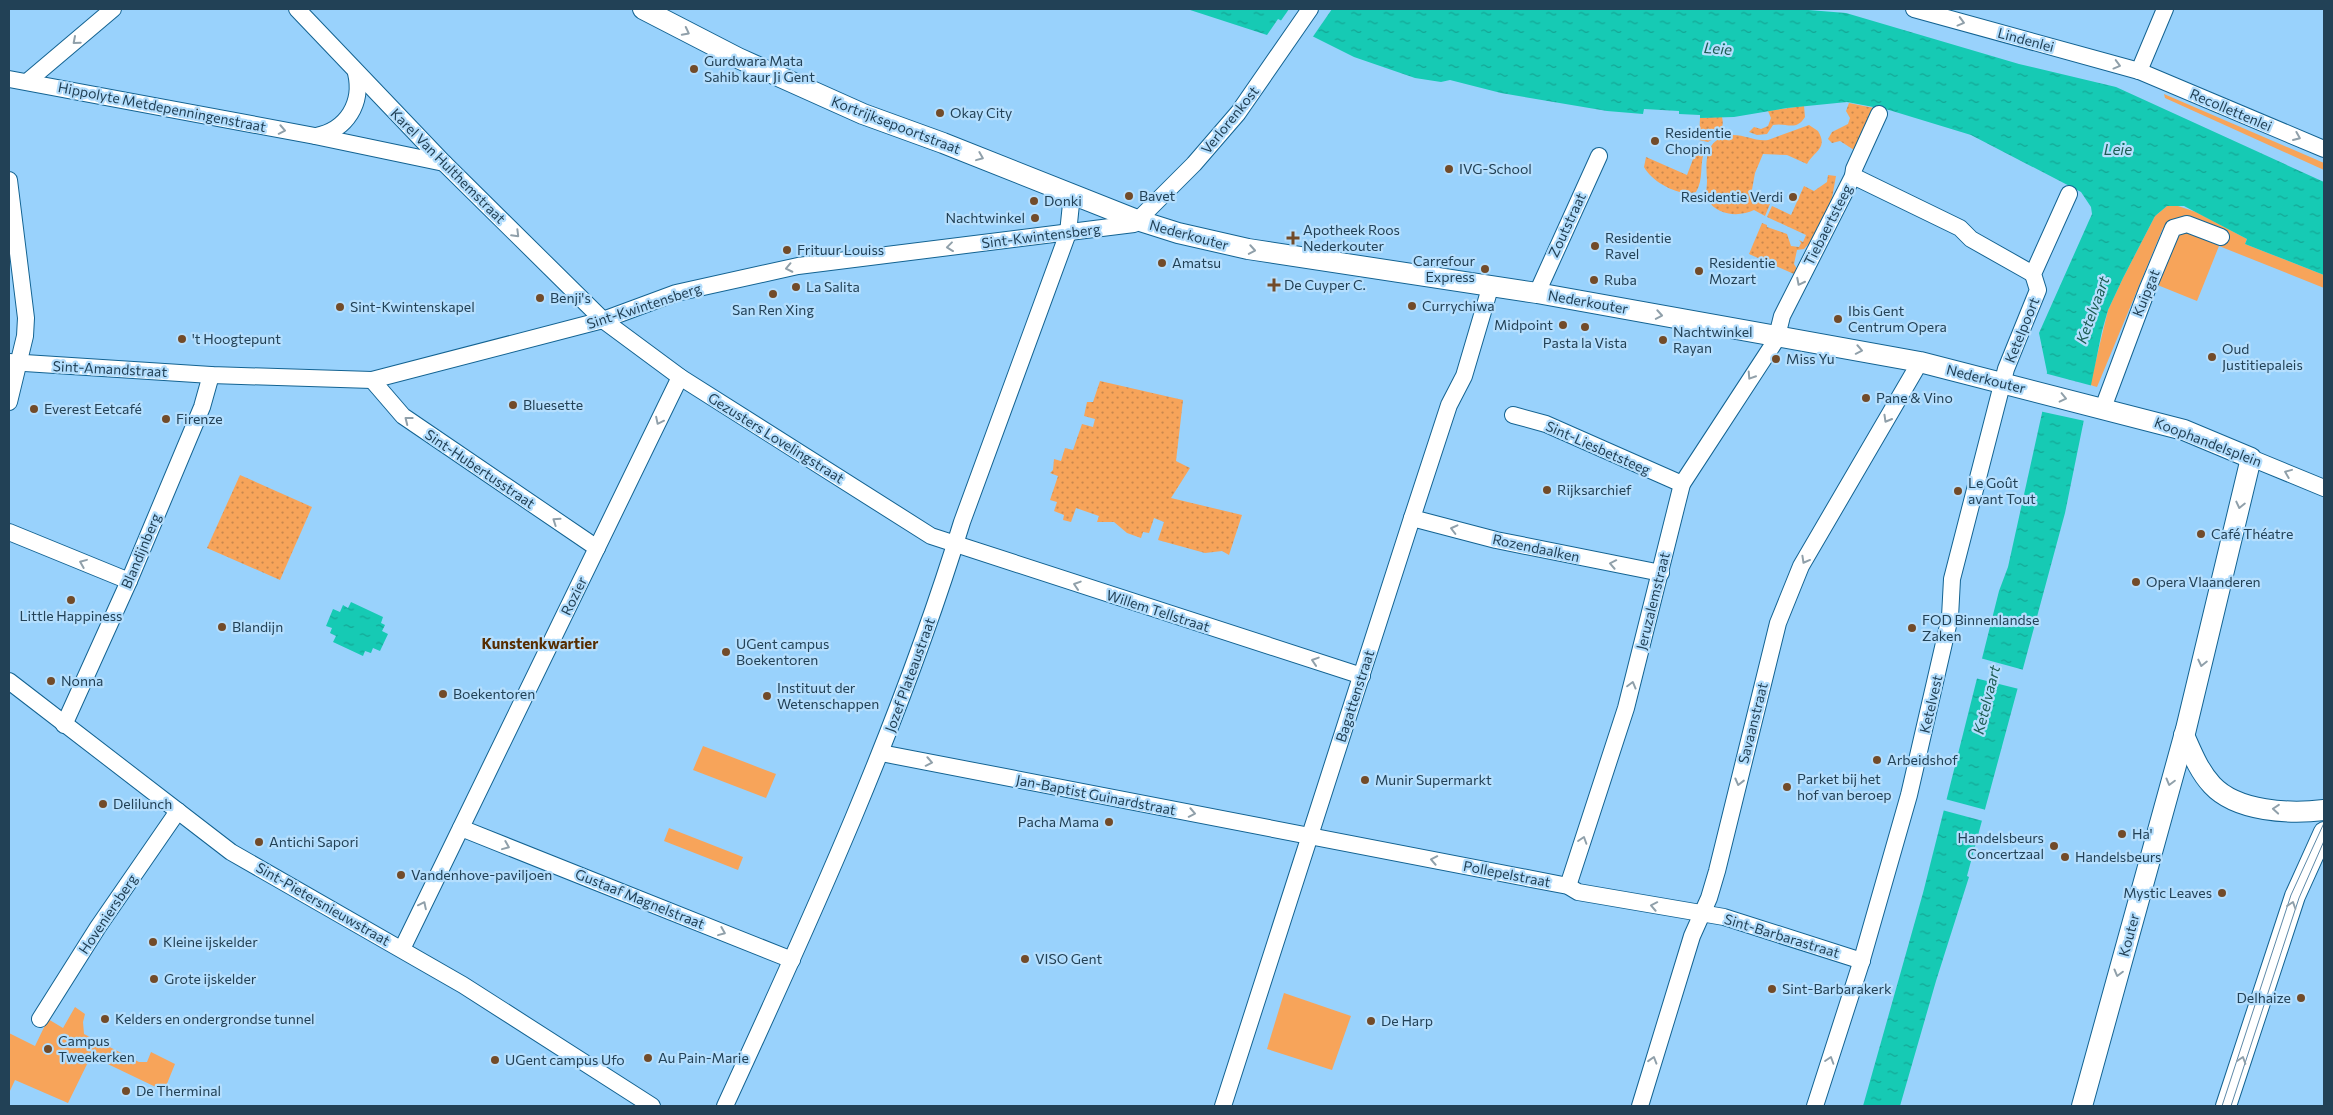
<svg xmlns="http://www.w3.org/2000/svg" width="2333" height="1115" viewBox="0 0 2333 1115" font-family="Commissioner,sans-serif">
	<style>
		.grass { fill: #f7a45a }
		.park { fill: url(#park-dots) }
		.water { fill: url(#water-ripples) }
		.pier { fill: #99d2fc }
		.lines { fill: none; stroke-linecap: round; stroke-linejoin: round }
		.minor-casing { stroke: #136392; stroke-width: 18 }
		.tertiary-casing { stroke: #136392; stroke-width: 22 }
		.minor { stroke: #fff; stroke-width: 16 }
		.tertiary { stroke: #fff; stroke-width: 20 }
		.tram { stroke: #5d89a8; stroke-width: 1 }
		.oneway { stroke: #90a0aa }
		.poi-dot { fill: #724b29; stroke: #b4defd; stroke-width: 2 }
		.labels { text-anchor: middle; stroke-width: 4.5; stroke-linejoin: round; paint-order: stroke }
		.street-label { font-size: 14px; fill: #224156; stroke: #b4defd }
		.poi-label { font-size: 14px; fill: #224156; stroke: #b4defd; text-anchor: start }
		.water-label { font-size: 15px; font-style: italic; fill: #1d5c52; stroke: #b4defd }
		.neighbourhood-label { font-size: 15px; font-weight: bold; fill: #562d00; stroke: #b4defd }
	</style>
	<defs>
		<pattern id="park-dots" width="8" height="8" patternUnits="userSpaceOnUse" patternTransform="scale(1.25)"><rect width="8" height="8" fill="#f7a45a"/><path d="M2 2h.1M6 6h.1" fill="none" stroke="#c8874d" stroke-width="1.8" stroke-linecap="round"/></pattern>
		<pattern id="water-ripples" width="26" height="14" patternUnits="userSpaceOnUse" patternTransform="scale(1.25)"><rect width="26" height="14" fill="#16cab4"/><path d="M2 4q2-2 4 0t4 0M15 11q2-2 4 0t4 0" fill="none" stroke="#14a695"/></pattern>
	</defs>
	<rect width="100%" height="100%" fill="#99d2fc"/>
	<g class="grass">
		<polygon points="2164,94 2324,163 2324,170 2165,98"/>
		<polygon points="2175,205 2196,212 2247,239 2245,244 2324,275 2324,288 2219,246 2197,301 2155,284 2176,233 2163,228 2097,387 2090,385 2108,310 2123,278 2155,216 2167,206"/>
		<polygon points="703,746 776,774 766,798 693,770"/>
		<polygon points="669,828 743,857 738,870 664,841"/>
		<polygon points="1284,993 1351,1016 1332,1070 1267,1049"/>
		<polygon points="75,1007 85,1014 83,1022 84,1034 139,1062 147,1062 151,1052 175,1064 164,1091 91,1056 68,1103 15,1080 9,1093 9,1033 35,1046 48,1019 63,1028"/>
	</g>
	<g class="park">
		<polygon points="1849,103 1874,108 1854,150 1840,141 1832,143 1828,139 1832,132 1848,124 1850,118 1846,111"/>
		<path d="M1804,106L1805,117C1796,132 1786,122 1773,125L1767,134L1757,135L1749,132L1754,127L1761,129L1768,126L1771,118L1768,111Z"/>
		<path d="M1722,117C1725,130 1718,136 1708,142L1699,140L1700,118Z"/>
		<path d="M1809,125L1818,131C1829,149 1813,152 1807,164L1787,155L1763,154L1755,173L1751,195L1770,204L1765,216L1754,210C1740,217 1717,216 1708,200C1705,195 1707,187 1707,181C1706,163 1704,142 1726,136C1741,132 1753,142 1768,140Z"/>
		<path d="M1698,146L1705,149C1699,164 1704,179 1696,192C1679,197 1652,182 1644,167L1646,157L1687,175Z"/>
		<polygon points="1828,175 1836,176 1832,198 1814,238 1804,249 1797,250 1794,264 1797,269 1794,274 1749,254 1762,223 1767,225 1767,227 1787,234 1791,246 1799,247 1801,243 1799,240 1803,242 1806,235 1767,217 1772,206 1791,215 1804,186 1814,191 1827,182"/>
		<polygon points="1100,381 1183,400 1176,461 1190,468 1171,498 1242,515 1229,555 1222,551 1205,553 1158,540 1164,522 1154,518 1149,533 1143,532 1141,538 1127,533 1114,522 1097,522 1099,516 1076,508 1071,522 1063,520 1064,515 1054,511 1057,502 1050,500 1058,476 1050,473 1053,470 1054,459 1061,461 1065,448 1073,450 1082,424 1093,427 1095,419 1084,416 1087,402 1093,402"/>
		<polygon points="240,475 312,507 280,580 207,548"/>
	</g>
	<g class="water">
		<polygon points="1187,9 1796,9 1846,13 2019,64 2116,87 2324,182 2324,275 2245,244 2247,239 2184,206 2167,206 2155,216 2123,278 2108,310 2102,331 2065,513 1967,876 1969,877 1936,981 1900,1106 1863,1106 1923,893 1999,591 2008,567 2042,413 2047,372 2039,333 2092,214 2091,207 2081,192 1971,135 1889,110 1847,102 1787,108 1734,117 1700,118 1700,115 1679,114 1679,111 1644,109 1643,114 1607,111 1501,93 1450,80 1441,82 1415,78 1354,57 1278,19 1267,35"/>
		<polygon points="351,602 383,617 381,623 385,625 382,631 388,634 380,651 373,648 371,653 365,651 363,656 333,642 336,636 330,633 332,628 326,626 333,609 340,612 343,605 348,608"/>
	</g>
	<g class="pier">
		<polygon points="1289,9 1332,9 1312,38 1280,22"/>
		<polygon points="2044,373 2093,386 2085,421 2039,411"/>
		<polygon points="1980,658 2024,670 2019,689 1975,678"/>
		<polygon points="1945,799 1986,810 1983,821 1942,810"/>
	</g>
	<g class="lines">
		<g class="minor-casing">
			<g id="minor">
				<polyline points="297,9 444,163 603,320 680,377 931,536 1362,676"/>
				<polyline points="1914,9 2139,71 2324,149"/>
				<polyline points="2139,71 2165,9"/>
				<polyline points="9,79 315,136 444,163"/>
				<polyline points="28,81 113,9"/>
				<path d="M316,136C347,130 363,103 356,73"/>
				<polyline points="1853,176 1960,228 1971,239 2033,274"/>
				<polyline points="9,180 26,318 25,336 9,402"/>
				<polyline points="1537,293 1599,156"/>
				<polyline points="9,362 211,375 372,380 603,320 676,293 798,266 1134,224 1194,164 1238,113 1310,9"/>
				<polyline points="372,380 403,416 597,548"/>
				<polyline points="2103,408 2147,290 2173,228 2187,224 2221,237"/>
				<polyline points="1513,415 1546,424 1682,484"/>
				<polyline points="2251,458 2324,488"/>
				<polyline points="1412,518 1496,540 1661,573"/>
				<polyline points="9,532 129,581"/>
				<polyline points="9,681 231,852 463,985 652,1106"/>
				<polyline points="64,725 129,581 202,407 211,375"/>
				<polyline points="881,753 1568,886 1578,892 1724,917 1862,961"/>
				<polyline points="461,828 792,960"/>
				<polyline points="1568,886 1626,708 1682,484 1776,340 1782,316 1853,176 1854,169 1879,114"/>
				<polyline points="402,949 680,377"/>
				<polyline points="40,1019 98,927 178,811"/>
				<path d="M725,1106C813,915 900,724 962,522L1068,233L1072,194"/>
				<polyline points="1223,1106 1412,518 1449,405 1464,376 1490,288"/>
				<polyline points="1640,1106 1692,936 1709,898 1717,871 1778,623 1801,566 1920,362"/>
				<polyline points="1815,1106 1861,963 1909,795 1950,617 1952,579 2006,369 2038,290 2033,274 2069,194"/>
			</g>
		</g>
		<g class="tertiary-casing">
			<g id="tertiary">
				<polyline points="643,9 738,58 863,114 943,143 1137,220 1178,233 1248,249 1537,293 1920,362 2184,430 2251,458 2186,729 2082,1106"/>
				<path d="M2184,735C2192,753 2199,771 2212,785C2237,812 2290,814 2324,810"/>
				<polyline points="2226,1106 2295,896 2324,832"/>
			</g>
		</g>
		<use href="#minor" class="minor"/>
		<use href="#tertiary" class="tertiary"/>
		<g class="tram">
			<polyline points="2222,1106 2291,895 2324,823"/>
			<polyline points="2231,1106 2299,898 2324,841"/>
		</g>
	</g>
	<defs><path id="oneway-chevron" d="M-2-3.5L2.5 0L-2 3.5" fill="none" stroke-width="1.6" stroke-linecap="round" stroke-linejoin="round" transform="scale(1.25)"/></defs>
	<g class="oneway">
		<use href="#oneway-chevron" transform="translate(1961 22) rotate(15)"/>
		<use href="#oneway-chevron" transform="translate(686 32) rotate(27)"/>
		<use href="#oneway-chevron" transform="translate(76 41) rotate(139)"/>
		<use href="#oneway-chevron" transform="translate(2117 65) rotate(15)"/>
		<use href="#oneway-chevron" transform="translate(282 130) rotate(11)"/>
		<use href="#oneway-chevron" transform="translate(2297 137) rotate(23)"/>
		<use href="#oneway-chevron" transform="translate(980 157) rotate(22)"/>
		<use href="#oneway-chevron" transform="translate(516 234) rotate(45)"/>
		<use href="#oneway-chevron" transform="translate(950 247) rotate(173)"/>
		<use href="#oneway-chevron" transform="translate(1252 250) rotate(10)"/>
		<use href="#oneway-chevron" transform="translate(789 268) rotate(168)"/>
		<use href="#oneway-chevron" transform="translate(1800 282) rotate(117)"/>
		<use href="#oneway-chevron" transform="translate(1659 315) rotate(10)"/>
		<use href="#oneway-chevron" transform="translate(1859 350) rotate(11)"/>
		<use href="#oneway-chevron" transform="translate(1751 376) rotate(123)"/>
		<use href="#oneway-chevron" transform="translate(2063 398) rotate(13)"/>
		<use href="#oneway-chevron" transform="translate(1887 419) rotate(120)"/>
		<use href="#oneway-chevron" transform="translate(408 420) rotate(-142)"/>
		<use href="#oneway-chevron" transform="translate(659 421) rotate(116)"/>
		<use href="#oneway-chevron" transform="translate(2288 473) rotate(-158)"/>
		<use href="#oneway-chevron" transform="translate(2240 505) rotate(103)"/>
		<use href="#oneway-chevron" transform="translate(556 521) rotate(-146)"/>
		<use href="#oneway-chevron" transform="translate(1454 529) rotate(-166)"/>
		<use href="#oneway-chevron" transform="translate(1805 560) rotate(119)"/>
		<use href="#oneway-chevron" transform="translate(83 563) rotate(-158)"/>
		<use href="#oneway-chevron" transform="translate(1613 564) rotate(-169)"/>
		<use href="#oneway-chevron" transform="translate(1077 585) rotate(-162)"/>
		<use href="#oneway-chevron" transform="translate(1315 661) rotate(-162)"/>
		<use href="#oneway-chevron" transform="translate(2202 663) rotate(103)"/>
		<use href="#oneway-chevron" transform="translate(1632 685) rotate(-75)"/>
		<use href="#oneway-chevron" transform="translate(929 762) rotate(11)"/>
		<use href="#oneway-chevron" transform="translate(1739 782) rotate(104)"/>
		<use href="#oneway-chevron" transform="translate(2170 782) rotate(105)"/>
		<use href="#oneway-chevron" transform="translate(2276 809) rotate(-175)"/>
		<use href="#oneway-chevron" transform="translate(1192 813) rotate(11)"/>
		<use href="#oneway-chevron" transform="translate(1583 840) rotate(-72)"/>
		<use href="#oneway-chevron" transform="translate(506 846) rotate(22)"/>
		<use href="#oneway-chevron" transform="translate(1434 860) rotate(-169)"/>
		<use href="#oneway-chevron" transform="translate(423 905) rotate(-64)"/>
		<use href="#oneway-chevron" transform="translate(2292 905) rotate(-72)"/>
		<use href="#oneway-chevron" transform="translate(1654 906) rotate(-169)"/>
		<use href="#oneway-chevron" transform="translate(722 932) rotate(22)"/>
		<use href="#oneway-chevron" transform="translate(2118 973) rotate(105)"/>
		<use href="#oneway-chevron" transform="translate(1653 1060) rotate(-73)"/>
		<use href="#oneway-chevron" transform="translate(1830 1060) rotate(-72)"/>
		<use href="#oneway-chevron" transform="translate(2242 1060) rotate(-72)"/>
	</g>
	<g class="poi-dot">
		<circle cx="694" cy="69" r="5"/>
		<circle cx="940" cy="113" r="5"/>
		<circle cx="1655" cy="141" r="5"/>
		<circle cx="1449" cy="169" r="5"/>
		<circle cx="1129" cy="196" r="5"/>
		<circle cx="1793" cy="197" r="5"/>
		<circle cx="1034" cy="201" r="5"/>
		<circle cx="1035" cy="218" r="5"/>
		<path d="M1290.5 230.5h5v5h5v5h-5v5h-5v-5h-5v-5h5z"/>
		<circle cx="1595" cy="246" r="5"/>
		<circle cx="787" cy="250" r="5"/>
		<circle cx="1162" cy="263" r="5"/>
		<circle cx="1485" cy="269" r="5"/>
		<circle cx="1699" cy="271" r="5"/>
		<circle cx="1594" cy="280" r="5"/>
		<path d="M1271.5 277.5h5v5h5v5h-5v5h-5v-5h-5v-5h5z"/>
		<circle cx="796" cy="287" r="5"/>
		<circle cx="773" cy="294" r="5"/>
		<circle cx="540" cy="298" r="5"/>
		<circle cx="1412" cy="306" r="5"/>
		<circle cx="340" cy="307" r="5"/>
		<circle cx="1838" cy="319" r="5"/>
		<circle cx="1563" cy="325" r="5"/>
		<circle cx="1585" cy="327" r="5"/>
		<circle cx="182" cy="339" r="5"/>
		<circle cx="1663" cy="340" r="5"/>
		<circle cx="2212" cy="357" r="5"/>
		<circle cx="1776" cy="359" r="5"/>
		<circle cx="1866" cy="398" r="5"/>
		<circle cx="513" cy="405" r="5"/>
		<circle cx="34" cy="409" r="5"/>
		<circle cx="166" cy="419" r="5"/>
		<circle cx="1547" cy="490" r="5"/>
		<circle cx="1958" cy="491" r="5"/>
		<circle cx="2201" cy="534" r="5"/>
		<circle cx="2136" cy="582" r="5"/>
		<circle cx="71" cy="600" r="5"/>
		<circle cx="222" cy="627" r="5"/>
		<circle cx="1912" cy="628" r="5"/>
		<circle cx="726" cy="652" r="5"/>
		<circle cx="51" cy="681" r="5"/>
		<circle cx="443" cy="694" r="5"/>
		<circle cx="767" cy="696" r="5"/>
		<circle cx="1877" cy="760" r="5"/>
		<circle cx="1365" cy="780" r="5"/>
		<circle cx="1787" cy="787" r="5"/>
		<circle cx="103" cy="804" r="5"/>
		<circle cx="1109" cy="822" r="5"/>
		<circle cx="2122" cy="834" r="5"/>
		<circle cx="259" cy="842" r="5"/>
		<circle cx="2054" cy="846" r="5"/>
		<circle cx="2065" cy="857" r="5"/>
		<circle cx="401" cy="875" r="5"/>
		<circle cx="2222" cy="893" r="5"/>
		<circle cx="153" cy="942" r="5"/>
		<circle cx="1025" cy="959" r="5"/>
		<circle cx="154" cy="979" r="5"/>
		<circle cx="1772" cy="989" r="5"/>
		<circle cx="2301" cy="998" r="5"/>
		<circle cx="105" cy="1019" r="5"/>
		<circle cx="1371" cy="1021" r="5"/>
		<circle cx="48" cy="1049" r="5"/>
		<circle cx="648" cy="1058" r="5"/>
		<circle cx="495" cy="1060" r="5"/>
		<circle cx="126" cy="1091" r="5"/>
	</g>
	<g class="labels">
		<g class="street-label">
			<text transform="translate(2026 40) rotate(15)" y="5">Lindenlei</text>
			<text transform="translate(162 107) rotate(11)" y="5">Hippolyte Metdepenningenstraat</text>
			<text transform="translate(2231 110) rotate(23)" y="5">Recollettenlei</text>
			<text transform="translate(1230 120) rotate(-51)" y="5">Verlorenkost</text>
			<text transform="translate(896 125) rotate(21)" y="5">Kortrijksepoortstraat</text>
			<text transform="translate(448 166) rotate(45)" y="5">Karel Van Hulthemstraat</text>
			<text transform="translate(1567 225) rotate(-65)" y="5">Zoutstraat</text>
			<text transform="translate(1828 225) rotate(-63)" y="5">Tiebaertsteeg</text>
			<text transform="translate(1189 235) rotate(15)" y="5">Nederkouter</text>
			<text transform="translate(1041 236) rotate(-7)" y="5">Sint-Kwintensberg</text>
			<text transform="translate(2146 293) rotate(-68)" y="5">Kuipgat</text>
			<text transform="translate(1588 302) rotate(10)" y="5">Nederkouter</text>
			<text transform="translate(644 306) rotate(-18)" y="5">Sint-Kwintensberg</text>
			<text transform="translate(2022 330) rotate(-68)" y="5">Ketelpoort</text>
			<text transform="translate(110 369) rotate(3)" y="5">Sint-Amandstraat</text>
			<text transform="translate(1986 379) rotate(14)" y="5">Nederkouter</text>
			<text transform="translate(776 438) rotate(32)" y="5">Gezusters Lovelingstraat</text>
			<text transform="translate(2208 442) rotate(21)" y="5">Koophandelsplein</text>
			<text transform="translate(1598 448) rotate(24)" y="5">Sint-Liesbetsteeg</text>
			<text transform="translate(480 469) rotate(34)" y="5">Sint-Hubertusstraat</text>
			<text transform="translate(1536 548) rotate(12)" y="5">Rozendaalken</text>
			<text transform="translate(141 551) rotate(-67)" y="5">Blandijnberg</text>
			<text transform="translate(574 596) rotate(-64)" y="5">Rozier</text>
			<text transform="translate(1653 601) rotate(-76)" y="5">Jeruzalemstraat</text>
			<text transform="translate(1158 611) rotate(18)" y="5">Willem Tellstraat</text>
			<text transform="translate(910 675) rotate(-70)" y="5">Jozef Plateaustraat</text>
			<text transform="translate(1355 696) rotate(-72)" y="5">Bagattenstraat</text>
			<text transform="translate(1931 704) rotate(-77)" y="5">Ketelvest</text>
			<text transform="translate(1753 723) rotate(-76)" y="5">Savaanstraat</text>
			<text transform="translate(1096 795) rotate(11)" y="5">Jan-Baptist Guinardstraat</text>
			<text transform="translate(1507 874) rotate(11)" y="5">Pollepelstraat</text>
			<text transform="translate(640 899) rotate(22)" y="5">Gustaaf Magnelstraat</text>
			<text transform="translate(323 904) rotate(30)" y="5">Sint-Pietersnieuwstraat</text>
			<text transform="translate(108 914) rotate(-56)" y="5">Hoveniersberg</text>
			<text transform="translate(2129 935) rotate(-75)" y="5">Kouter</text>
			<text transform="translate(1782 936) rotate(17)" y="5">Sint-Barbarastraat</text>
		</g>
		<g class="poi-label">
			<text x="704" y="66">Gurdwara Mata<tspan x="704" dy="16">Sahib kaur Ji Gent</tspan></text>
			<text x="950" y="118">Okay City</text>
			<text x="1665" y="138">Residentie<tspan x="1665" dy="16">Chopin</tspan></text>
			<text x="1459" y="174">IVG-School</text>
			<text x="1139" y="201">Bavet</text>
			<text x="1783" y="202" text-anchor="end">Residentie Verdi</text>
			<text x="1044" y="206">Donki</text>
			<text x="1025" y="223" text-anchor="end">Nachtwinkel</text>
			<text x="1303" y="235">Apotheek Roos<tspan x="1303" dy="16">Nederkouter</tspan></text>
			<text x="1605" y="243">Residentie<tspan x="1605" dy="16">Ravel</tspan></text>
			<text x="797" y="255">Frituur Louiss</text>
			<text x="1475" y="266" text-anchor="end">Carrefour<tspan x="1475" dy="16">Express</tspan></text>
			<text x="1172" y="268">Amatsu</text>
			<text x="1709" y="268">Residentie<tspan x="1709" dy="16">Mozart</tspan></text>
			<text x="1604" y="285">Ruba</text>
			<text x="1284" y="290">De Cuyper C.</text>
			<text x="806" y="292">La Salita</text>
			<text x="550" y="303">Benji's</text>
			<text x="1422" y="311">Currychiwa</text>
			<text x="350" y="312">Sint-Kwintenskapel</text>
			<text x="773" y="315" text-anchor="middle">San Ren Xing</text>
			<text x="1848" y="316">Ibis Gent<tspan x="1848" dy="16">Centrum Opera</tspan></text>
			<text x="1553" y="330" text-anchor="end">Midpoint</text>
			<text x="1673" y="337">Nachtwinkel<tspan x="1673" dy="16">Rayan</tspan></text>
			<text x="192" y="344">'t Hoogtepunt</text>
			<text x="1585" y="348" text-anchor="middle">Pasta la Vista</text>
			<text x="2222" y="354">Oud<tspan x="2222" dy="16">Justitiepaleis</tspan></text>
			<text x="1786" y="364">Miss Yu</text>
			<text x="1876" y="403">Pane &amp; Vino</text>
			<text x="523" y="410">Bluesette</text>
			<text x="44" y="414">Everest Eetcafé</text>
			<text x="176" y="424">Firenze</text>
			<text x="1968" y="488">Le Goût<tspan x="1968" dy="16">avant Tout</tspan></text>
			<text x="1557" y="495">Rijksarchief</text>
			<text x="2211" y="539">Café Théatre</text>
			<text x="2146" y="587">Opera Vlaanderen</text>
			<text x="71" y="621" text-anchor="middle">Little Happiness</text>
			<text x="1922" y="625">FOD Binnenlandse<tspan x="1922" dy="16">Zaken</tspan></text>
			<text x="232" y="632">Blandijn</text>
			<text x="736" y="649">UGent campus<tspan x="736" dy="16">Boekentoren</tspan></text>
			<text x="61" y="686">Nonna</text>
			<text x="777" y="693">Instituut der<tspan x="777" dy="16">Wetenschappen</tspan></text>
			<text x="453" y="699">Boekentoren</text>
			<text x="1887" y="765">Arbeidshof</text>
			<text x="1797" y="784">Parket bij het<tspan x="1797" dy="16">hof van beroep</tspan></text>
			<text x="1375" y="785">Munir Supermarkt</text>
			<text x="113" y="809">Delilunch</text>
			<text x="1099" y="827" text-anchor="end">Pacha Mama</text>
			<text x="2132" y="839">Ha'</text>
			<text x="2044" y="843" text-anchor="end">Handelsbeurs<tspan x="2044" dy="16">Concertzaal</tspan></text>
			<text x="269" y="847">Antichi Sapori</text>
			<text x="2075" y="862">Handelsbeurs</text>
			<text x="411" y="880">Vandenhove-paviljoen</text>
			<text x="2212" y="898" text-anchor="end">Mystic Leaves</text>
			<text x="163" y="947">Kleine ijskelder</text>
			<text x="1035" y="964">VISO Gent</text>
			<text x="164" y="984">Grote ijskelder</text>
			<text x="1782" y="994">Sint-Barbarakerk</text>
			<text x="2291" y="1003" text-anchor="end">Delhaize</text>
			<text x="115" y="1024">Kelders en ondergrondse tunnel</text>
			<text x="1381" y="1026">De Harp</text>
			<text x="58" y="1046">Campus<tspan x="58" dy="16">Tweekerken</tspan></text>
			<text x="658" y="1063">Au Pain-Marie</text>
			<text x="505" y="1065">UGent campus Ufo</text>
			<text x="136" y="1096">De Therminal</text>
		</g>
		<g class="water-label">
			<text transform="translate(1718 49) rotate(4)" y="5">Leie</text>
			<text x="2118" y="155">Leie</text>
			<text transform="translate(2093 310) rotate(-70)" y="5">Ketelvaart</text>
			<text transform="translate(1987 700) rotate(-76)" y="5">Ketelvaart</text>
		</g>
		<g class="neighbourhood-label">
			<text x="540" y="649">Kunstenkwartier</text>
		</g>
	</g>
	<rect width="2333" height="1115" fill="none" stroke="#224156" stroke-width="20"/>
</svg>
